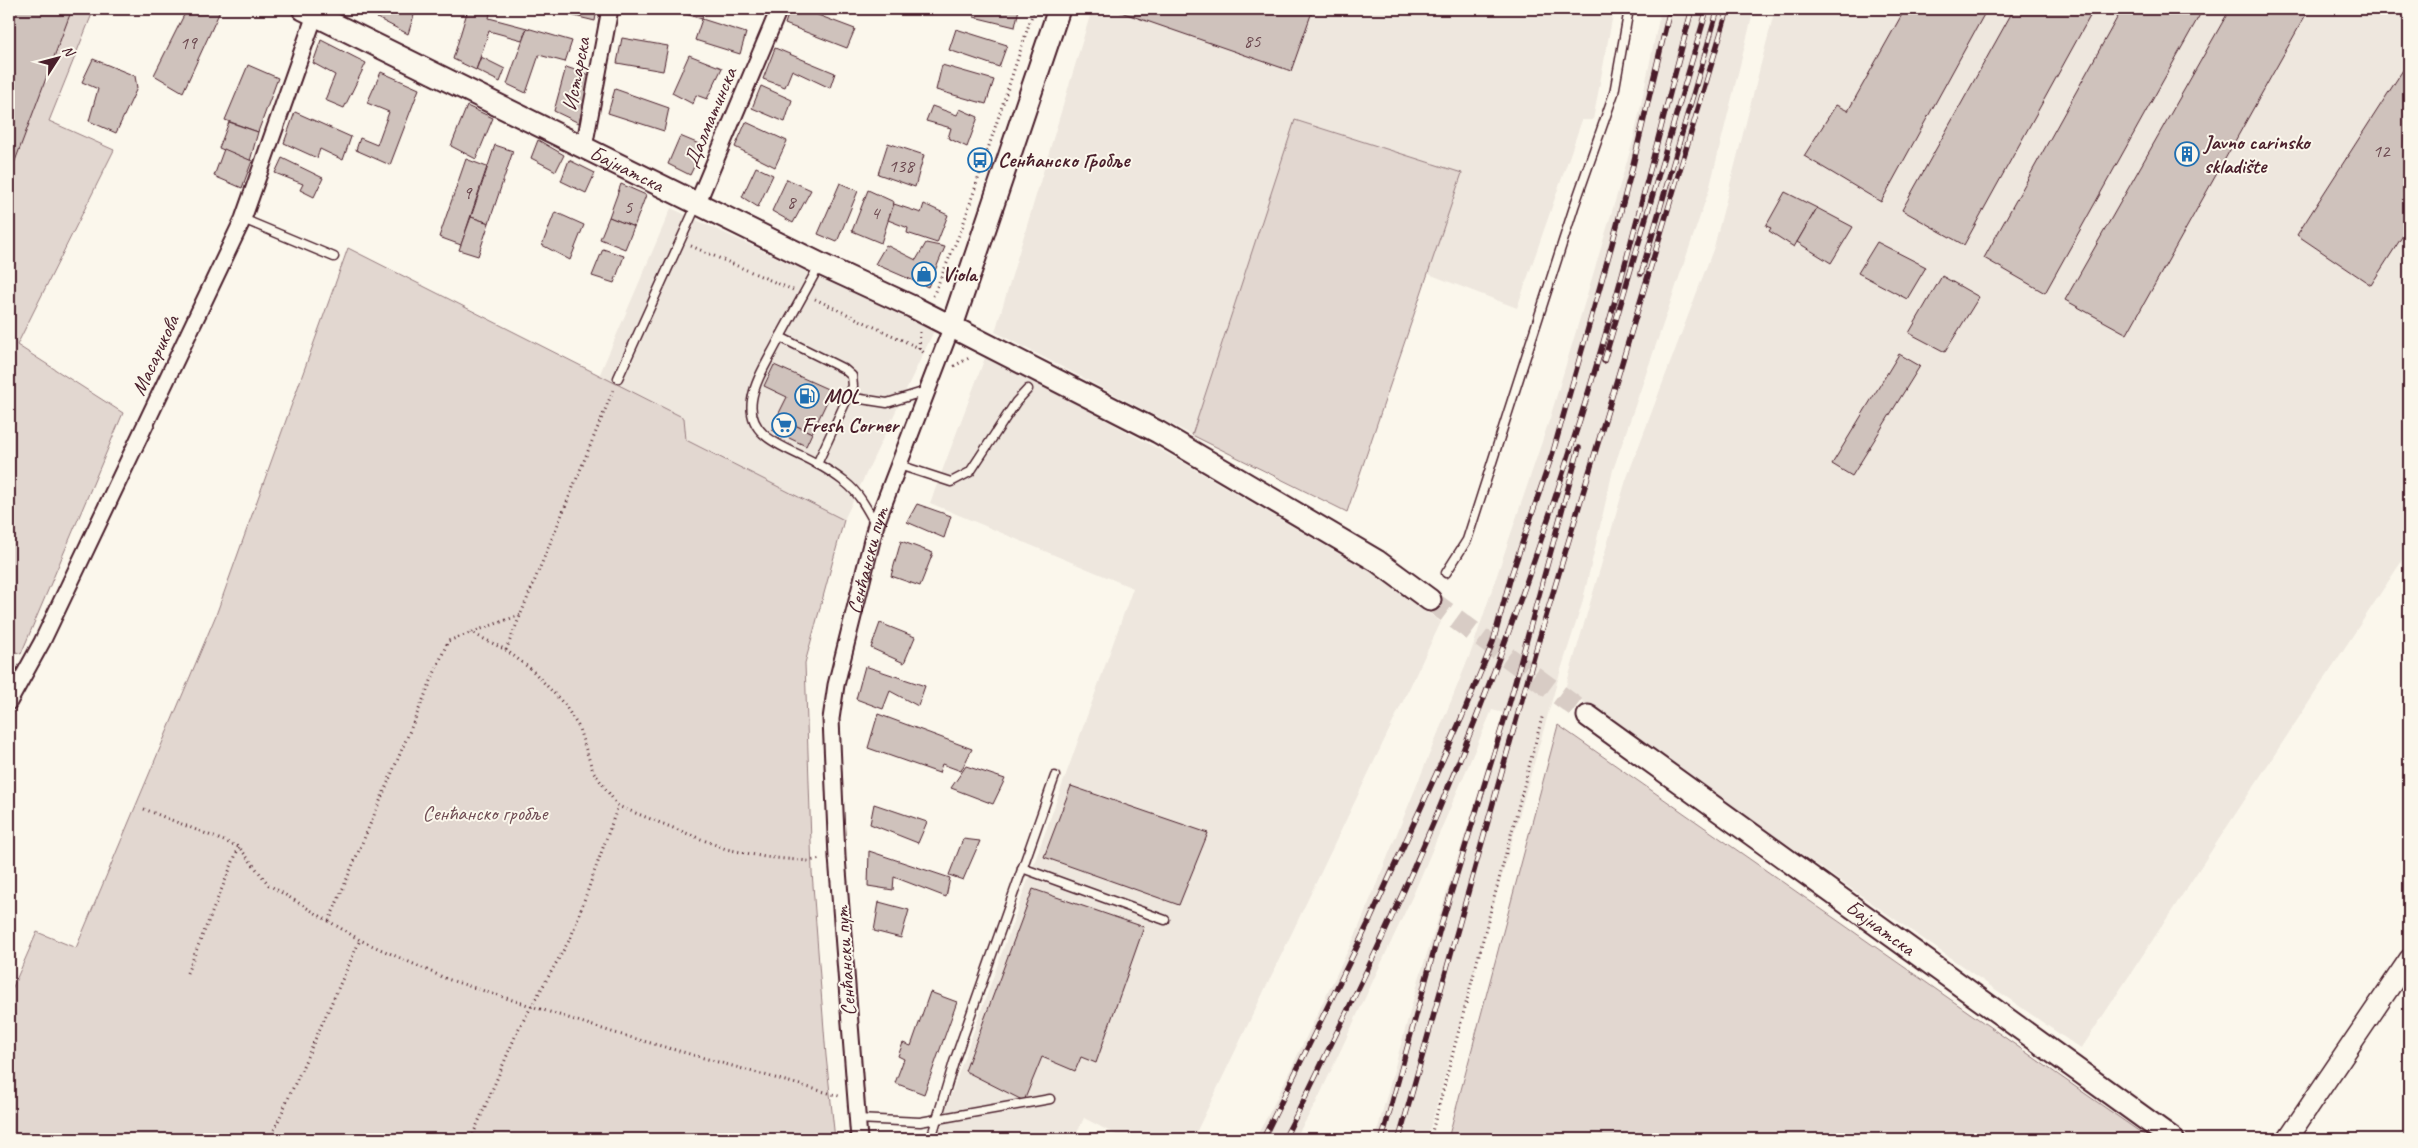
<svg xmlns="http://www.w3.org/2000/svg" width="2418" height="1148" viewBox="0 0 2418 1148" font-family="Caveat,sans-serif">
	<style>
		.built { fill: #eee7de }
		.green { fill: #e2d7d0; stroke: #967b7e }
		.building { fill: #cfc2bc; stroke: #4a1f2b }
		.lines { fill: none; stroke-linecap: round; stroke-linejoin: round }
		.secondary-tunnel { stroke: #d8ccc5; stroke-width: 21; stroke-dasharray: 21 11; stroke-linecap: butt }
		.service-casing { stroke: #4a1f2b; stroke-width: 11 }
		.minor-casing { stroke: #4a1f2b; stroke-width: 19 }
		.tertiary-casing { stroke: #4a1f2b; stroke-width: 22 }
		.secondary-casing { stroke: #4a1f2b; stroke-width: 25 }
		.path { stroke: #4a1f2b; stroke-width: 3; stroke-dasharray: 1 4; stroke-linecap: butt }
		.service { stroke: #fbf7ec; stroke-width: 8 }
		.minor { stroke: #fbf7ec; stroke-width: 15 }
		.tertiary { stroke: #fbf7ec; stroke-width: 19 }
		.secondary { stroke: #fbf7ec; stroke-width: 21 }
		.rail-casing { stroke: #4a1f2b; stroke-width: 5.5 }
		.rail { stroke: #fbf7ec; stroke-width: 4; stroke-dasharray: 11; stroke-linecap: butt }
		.labels { text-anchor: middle; stroke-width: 4; stroke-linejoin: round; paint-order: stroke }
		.number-label { font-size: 19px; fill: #6b484f }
		.street-label { font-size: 21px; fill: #4a1f2b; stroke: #fbf7ec }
		.poi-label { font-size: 21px; font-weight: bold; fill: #4a1f2b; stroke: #fbf7ec; text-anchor: start }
		.park-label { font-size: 21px; fill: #704d54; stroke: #fbf7ec }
	</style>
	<rect width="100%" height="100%" fill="#fbf7ec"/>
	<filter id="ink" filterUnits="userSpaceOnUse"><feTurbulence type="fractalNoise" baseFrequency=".02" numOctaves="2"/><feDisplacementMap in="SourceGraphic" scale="10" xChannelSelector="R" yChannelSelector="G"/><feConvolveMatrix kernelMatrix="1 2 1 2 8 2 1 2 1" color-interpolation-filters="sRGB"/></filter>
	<g filter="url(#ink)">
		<g class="built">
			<polygon points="1092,9 1614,9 1593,120 1582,120 1517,308 1426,273 1461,173 1296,120 1192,435 995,332"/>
			<polygon points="1661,9 1754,9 1709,190 1613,470 1582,604 1558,679 1427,1139 1375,1139 1419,979 1504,713 1492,710 1413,895 1316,1103 1295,1139 1255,1139 1272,1108 1357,932 1471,652 1550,418 1634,138"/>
			<polygon points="1775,9 2409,9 2409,550 2081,1049 1565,689 1626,480 1714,247"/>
			<polygon points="671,208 934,331 844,520 686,440 684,418 599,376"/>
			<polygon points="986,355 1177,459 1382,579 1441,622 1193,1139 1124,1139 1084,1118 1074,1139 935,1139 1133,588 930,503"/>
		</g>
		<g class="green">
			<polygon points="9,9 94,9 49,121 114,150 17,345 123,413 21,654 9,649"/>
			<polygon points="1295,120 1462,173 1347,512 1192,435"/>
			<polygon points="348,248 684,418 686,440 844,520 805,663 812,872 826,1056 835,1139 9,1139 9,996 37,932 76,948 216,615"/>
			<polygon points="1558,725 2150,1139 1448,1139"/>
		</g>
		<g class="building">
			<polygon points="9,9 72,9 9,177"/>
			<polygon points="187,9 221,9 183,92 154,75"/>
			<polygon points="383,9 416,9 408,34 377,18"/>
			<polygon points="468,9 491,9 489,18 527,28 522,40 489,31 476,70 453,59"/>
			<polygon points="563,9 597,9 595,21 562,13"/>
			<polygon points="683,9 705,9 702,19 682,13"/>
			<polygon points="711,9 734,9 733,14"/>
			<polygon points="790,9 802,9 855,29 847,48 785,24"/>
			<polygon points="975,9 1019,9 1015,27 974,17"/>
			<polygon points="1112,9 1313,9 1291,71"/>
			<polygon points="1905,9 1987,9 1881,202 1804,156 1836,105 1848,111"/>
			<polygon points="2014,9 2094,9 1964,245 1902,210"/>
			<polygon points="2122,9 2203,9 2045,293 1984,258"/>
			<polygon points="2230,9 2309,9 2127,334 2065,300"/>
			<polygon points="702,19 746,33 740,54 695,40"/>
			<polygon points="527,28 572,41 565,62 539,55 526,93 507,84"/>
			<polygon points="956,29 1007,45 999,67 949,50"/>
			<polygon points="622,38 668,46 663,71 617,63"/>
			<polygon points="321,40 366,63 344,108 325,100 335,75 313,63"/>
			<polygon points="775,48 835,73 830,88 792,70 785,87 763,79"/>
			<polygon points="689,55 722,68 707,99 696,95 693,104 672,93"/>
			<polygon points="481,57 505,69 500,82 476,70"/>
			<polygon points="93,59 135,76 137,88 116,133 89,121 98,89 82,82"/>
			<polygon points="248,65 278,78 258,132 225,120"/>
			<polygon points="942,65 994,80 986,104 936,90"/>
			<polygon points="566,67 590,75 579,123 554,111"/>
			<polygon points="2403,70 2409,74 2409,226 2371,285 2297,235"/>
			<polygon points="381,72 419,89 390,165 356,150 360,138 377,145 389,112 367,103"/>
			<polygon points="761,86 792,100 785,122 752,108"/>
			<polygon points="615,89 669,108 664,131 608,113"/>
			<polygon points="467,106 493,118 476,159 451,146"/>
			<polygon points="932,106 957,115 960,109 978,117 967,147 948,138 951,128 926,121"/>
			<polygon points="295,112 351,137 343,160 320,149 317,158 284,143"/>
			<polygon points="229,122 258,132 250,161 219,148"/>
			<polygon points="746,122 787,141 775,167 735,147"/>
			<polygon points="680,136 704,146 690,175 668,164"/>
			<polygon points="538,140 564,155 556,171 531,158"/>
			<polygon points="888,143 924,155 915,187 878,174"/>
			<polygon points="495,145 513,151 489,223 471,217"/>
			<polygon points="224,149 252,161 242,188 214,176"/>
			<polygon points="282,158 323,178 314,197 300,190 303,184 275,173"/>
			<polygon points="466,159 487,167 461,245 439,237"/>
			<polygon points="569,160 595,173 586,193 561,181"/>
			<polygon points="756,167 773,175 758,207 742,197"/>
			<polygon points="787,179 811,190 793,223 772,211"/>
			<polygon points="840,183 858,191 837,242 818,234"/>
			<polygon points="621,184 646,195 634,227 609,217"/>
			<polygon points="868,190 894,202 881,243 852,231"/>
			<polygon points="1785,192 1817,208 1794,247 1769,231 1771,228 1766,226"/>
			<polygon points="894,204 921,213 924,204 948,215 937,243 907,233 908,228 888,220"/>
			<polygon points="1817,208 1853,227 1831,263 1797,242"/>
			<polygon points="555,212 584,225 570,260 542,245"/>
			<polygon points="471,217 489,223 478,256 459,250"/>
			<polygon points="609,217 634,227 625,249 600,239"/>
			<polygon points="1877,242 1926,267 1907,299 1858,273"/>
			<polygon points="926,243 945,247 928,287 875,264 886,245 916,260"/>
			<polygon points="603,249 624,256 614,283 592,276"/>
			<polygon points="1942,276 1979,297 1945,352 1909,333"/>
			<polygon points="1899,354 1920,366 1852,476 1832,464"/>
			<polygon points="774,365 832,391 812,433 777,417 787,397 764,386"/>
			<polygon points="777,417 812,433 806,446 772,430"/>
			<polygon points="917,504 951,516 944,538 907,522"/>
			<polygon points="901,541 933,553 920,586 891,576"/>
			<polygon points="880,623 915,637 904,663 871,648"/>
			<polygon points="865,666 925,686 918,706 890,691 883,709 856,699"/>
			<polygon points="878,714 972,749 961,771 942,764 939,773 868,748"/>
			<polygon points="966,766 1005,779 993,804 951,788"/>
			<polygon points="1071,786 1208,833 1179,905 1044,857"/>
			<polygon points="874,804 927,822 918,843 870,824"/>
			<polygon points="963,839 980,841 963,880 949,875"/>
			<polygon points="869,851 950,878 946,897 894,877 893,890 868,886"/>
			<polygon points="1033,889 1144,927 1096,1063 1081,1057 1075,1071 1042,1057 1024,1101 965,1071"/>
			<polygon points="879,902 909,910 901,938 874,931"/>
			<polygon points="930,992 957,1002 924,1094 895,1083 904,1059 898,1056 903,1043 911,1046"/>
		</g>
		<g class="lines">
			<polyline class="secondary-tunnel" points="1430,600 1588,716"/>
			<g class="service-casing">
				<g id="service">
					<polyline points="243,219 334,257"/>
					<path d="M780,337C771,356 755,379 752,400C746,440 791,448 817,464C827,469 837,476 846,483C859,493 867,509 875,523"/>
					<polyline points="618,378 697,204"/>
					<polyline points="2409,380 2409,379"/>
					<polyline points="848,397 887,403 926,391"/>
					<polyline points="817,464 853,386 852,376 844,369 780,337 819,266"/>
					<polyline points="899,465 951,482 970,472 1016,402 1028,389"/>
					<polyline points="1446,573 1467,540 1574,207 1614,93 1629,9"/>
					<polyline points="1022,868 1165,920"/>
					<polyline points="857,1119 920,1122 1050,1099"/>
					<polyline points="931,1139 954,1062 1055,776"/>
				</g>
			</g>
			<g class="minor-casing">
				<g id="minor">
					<polyline points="584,147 610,9"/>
					<polyline points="697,204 779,9"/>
					<polyline points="9,702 42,642 243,219 315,15"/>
					<path id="s1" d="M859,1139L837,857L831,719L836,685L876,524L952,326"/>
				</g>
			</g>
			<g class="tertiary-casing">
				<polyline id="tertiary" points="2287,1139 2409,959"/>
			</g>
			<g class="secondary-casing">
				<g id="secondary">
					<path id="s2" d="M303,9L820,264L913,307L1158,432L1377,561L1430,600"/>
					<polyline points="952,326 1059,9"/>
					<path id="s3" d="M1588,716L2173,1139"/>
				</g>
			</g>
			<g class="path">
				<polyline points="279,9 285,12"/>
				<polyline points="691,246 793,290"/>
				<polyline points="933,296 962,228 1034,9"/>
				<polyline points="815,299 919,348 925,354"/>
				<polyline points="919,348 920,332"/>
				<polyline points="954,366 971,357"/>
				<polyline points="470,632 506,650 532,670 565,705 578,726 593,771 618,806 726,849 765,857 808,861 822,859"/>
				<polyline points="506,650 614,388"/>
				<polyline points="144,809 239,847 269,885 360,940 447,979 615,1033 839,1096"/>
				<polyline points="329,921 448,641 520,615"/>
				<polyline points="187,973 239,847"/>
				<polyline points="270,1139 360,940"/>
				<polyline points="471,1139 518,1030 571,937 618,806"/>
				<polyline points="1430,1139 1543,714"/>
			</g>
			<use href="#service" class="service"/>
			<use href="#minor" class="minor"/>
			<use href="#tertiary" class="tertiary"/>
			<use href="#secondary" class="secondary"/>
			<g class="rail-casing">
				<g id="rail">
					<polyline points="1641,274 1718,9"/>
					<polyline points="1604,361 1707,9"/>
					<polyline points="1263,1139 1369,922 1462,717 1493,642 1511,576 1553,452 1612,244 1632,169 1670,9"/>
					<path d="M1284,1139C1305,1100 1323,1060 1343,1020C1436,831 1513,636 1575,435C1620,295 1654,151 1692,9"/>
					<polyline points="1382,1139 1439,932 1510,701 1579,448"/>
					<polyline points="1399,1139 1535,653 1728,9"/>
				</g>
			</g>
			<use href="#rail" class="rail"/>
		</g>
	</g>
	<defs>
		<g id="building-ring" transform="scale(1.25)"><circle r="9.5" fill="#fbf7ec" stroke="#1f6fb2" stroke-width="1.5"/><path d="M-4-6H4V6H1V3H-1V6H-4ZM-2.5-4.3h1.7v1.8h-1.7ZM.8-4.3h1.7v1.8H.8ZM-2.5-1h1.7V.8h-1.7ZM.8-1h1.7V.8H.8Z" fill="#1f6fb2"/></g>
		<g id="bus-ring" transform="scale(1.25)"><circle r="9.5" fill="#fbf7ec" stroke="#1f6fb2" stroke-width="1.5"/><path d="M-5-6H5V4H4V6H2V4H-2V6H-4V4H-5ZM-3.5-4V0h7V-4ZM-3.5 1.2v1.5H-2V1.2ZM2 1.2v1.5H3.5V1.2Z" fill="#1f6fb2"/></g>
		<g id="shop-ring" transform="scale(1.25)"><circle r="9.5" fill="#fbf7ec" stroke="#1f6fb2" stroke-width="1.5"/><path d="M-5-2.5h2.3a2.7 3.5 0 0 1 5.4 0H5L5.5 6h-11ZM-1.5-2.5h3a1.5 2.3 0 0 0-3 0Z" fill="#1f6fb2"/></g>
		<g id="fuel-ring" transform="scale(1.25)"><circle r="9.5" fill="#fbf7ec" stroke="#1f6fb2" stroke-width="1.5"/><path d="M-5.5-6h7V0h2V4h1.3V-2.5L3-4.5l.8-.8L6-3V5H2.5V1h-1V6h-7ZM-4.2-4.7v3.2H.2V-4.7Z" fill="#1f6fb2"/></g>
		<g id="supermarket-ring" transform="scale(1.25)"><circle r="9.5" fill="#fbf7ec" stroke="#1f6fb2" stroke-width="1.5"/><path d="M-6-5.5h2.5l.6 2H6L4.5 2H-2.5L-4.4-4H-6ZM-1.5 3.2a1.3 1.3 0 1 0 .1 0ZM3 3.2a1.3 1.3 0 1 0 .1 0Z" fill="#1f6fb2"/></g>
	</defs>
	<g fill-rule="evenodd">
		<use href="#building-ring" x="2187" y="154"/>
		<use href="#bus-ring" x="980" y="160"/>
		<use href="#shop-ring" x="924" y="274"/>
		<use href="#fuel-ring" x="807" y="396"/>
		<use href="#supermarket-ring" x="784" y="425"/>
	</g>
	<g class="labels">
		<g class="number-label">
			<text x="1252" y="47">85</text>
			<text x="188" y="49">19</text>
			<text x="2381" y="157">12</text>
			<text x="901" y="172">138</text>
			<text x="467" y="199">9</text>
			<text x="791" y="208">8</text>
			<text x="628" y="213">5</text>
			<text x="875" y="219">4</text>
		</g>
		<g class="street-label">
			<text transform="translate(576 74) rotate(-79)" y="7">Истарска</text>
			<text transform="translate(710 117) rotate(-67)" y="7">Далматинска</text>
			<text dy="7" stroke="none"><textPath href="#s2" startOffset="361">Бајнатска</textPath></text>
			<text transform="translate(155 355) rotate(-65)" y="7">Масарикова</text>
			<text dy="7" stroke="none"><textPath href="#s1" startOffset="584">Сенћански пут</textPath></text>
			<text dy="7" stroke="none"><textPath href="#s3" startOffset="361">Бајнатска</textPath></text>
			<text transform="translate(845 961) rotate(-94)" y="7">Сенћански пут</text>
		</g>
		<g class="poi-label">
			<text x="2204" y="149">Javno carinsko<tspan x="2204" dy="24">skladište</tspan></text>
			<text x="998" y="167">Сенћанско Гробље</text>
			<text x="942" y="281">Viola</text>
			<text x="824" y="403">MOL</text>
			<text x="802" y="432">Fresh Corner</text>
		</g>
		<g class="park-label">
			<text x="485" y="820">Сенћанско гробље</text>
		</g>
	</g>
	<rect width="2418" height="1148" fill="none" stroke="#fbf7ec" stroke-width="30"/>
	<rect x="15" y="15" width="2388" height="1118" fill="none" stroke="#4a1f2b" stroke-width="2" filter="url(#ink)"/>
	<g transform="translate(58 58) rotate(54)" stroke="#fbf7ec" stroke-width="4" paint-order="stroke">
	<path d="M0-4L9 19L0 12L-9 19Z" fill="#4a1f2b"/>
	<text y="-8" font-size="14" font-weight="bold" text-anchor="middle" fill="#4a1f2b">N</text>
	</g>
</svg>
